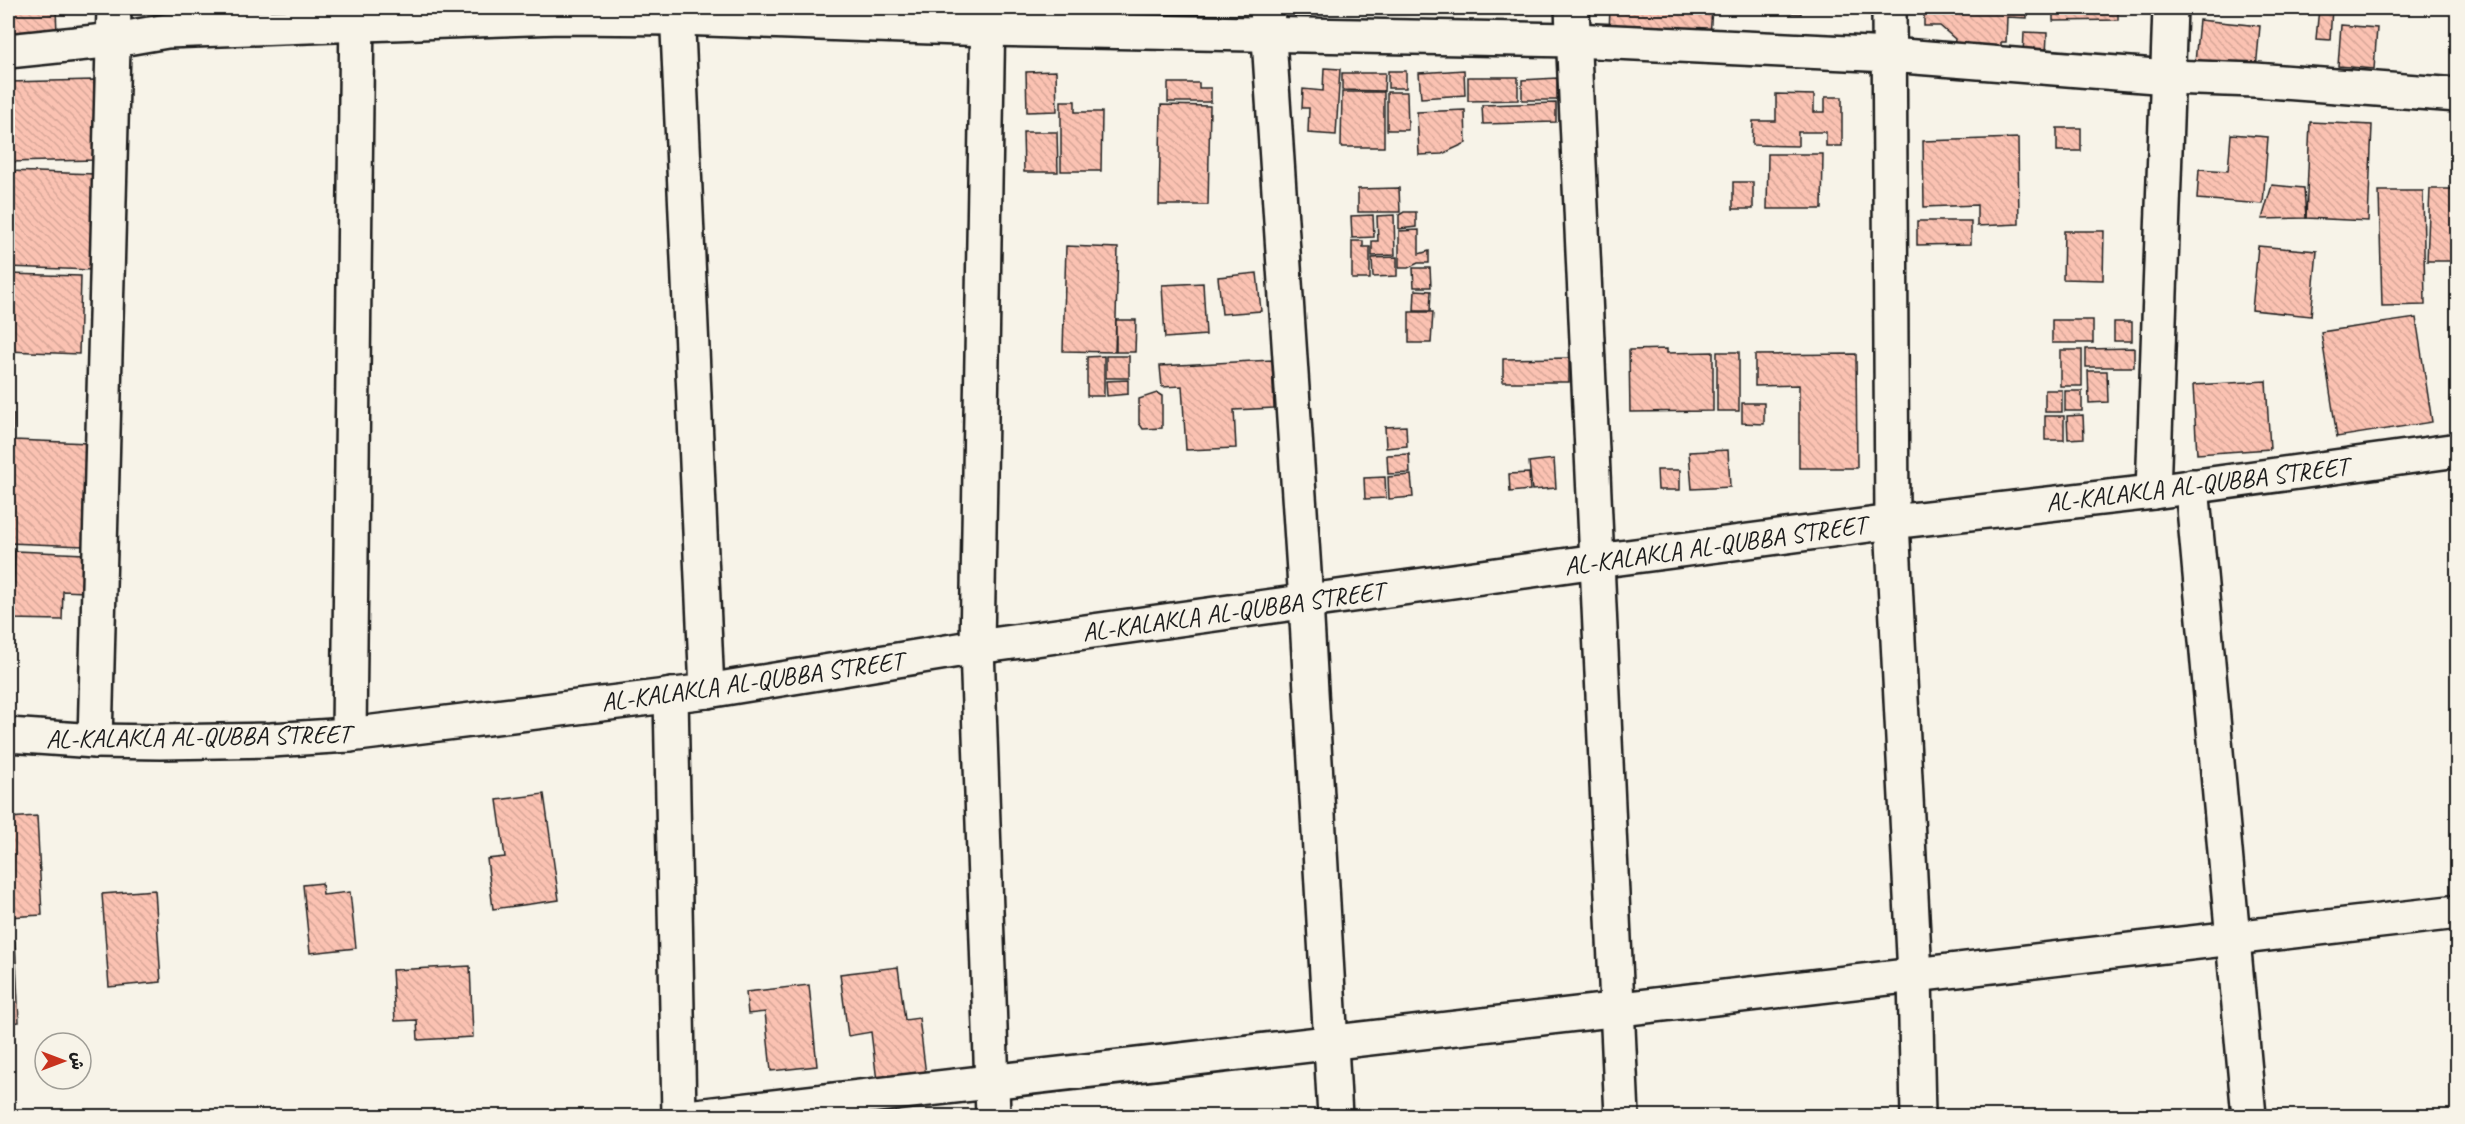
<svg xmlns="http://www.w3.org/2000/svg" width="2465" height="1124" viewBox="0 0 2465 1124" font-family="Caveat,'Playpen Sans Arabic',sans-serif">
	<style>
		.building { fill: url(#building-back-hatch); stroke: #1c1c1c; stroke-width: 1.5 }
		.lines { fill: none; stroke-linecap: round; stroke-linejoin: round }
		.minor-casing { stroke: #1c1c1c; stroke-width: 38 }
		.minor { stroke: #f7f3e8; stroke-width: 33 }
		.labels { text-anchor: middle; stroke-width: 4.5; stroke-linejoin: round; paint-order: stroke }
		.street-label { font-size: 26px; fill: #1c1c1c; stroke: #f7f3e8 }
	</style>
	<defs>
		<pattern id="building-back-hatch" width="6" height="6" patternUnits="userSpaceOnUse" patternTransform="scale(1.5)"><rect width="6" height="6" fill="#fbc2b2"/><path d="M-1 5l2 2M0 0l6 6M5-1l2 2" fill="none" stroke="#d7a698"/></pattern>
	</defs>
	<rect width="100%" height="100%" fill="#f7f3e8"/>
	<filter id="ink" filterUnits="userSpaceOnUse"><feTurbulence type="fractalNoise" baseFrequency=".0167" numOctaves="2"/><feDisplacementMap in="SourceGraphic" scale="12" xChannelSelector="R" yChannelSelector="G"/><feConvolveMatrix kernelMatrix="1 2 1 2 8 2 1 2 1" color-interpolation-filters="sRGB"/></filter>
	<g filter="url(#ink)">
		<g class="building">
			<polygon points="8,8 56,8 57,34 8,35"/>
			<polygon points="163,8 218,8 218,27 167,31"/>
			<polygon points="260,8 350,8 349,20 259,15"/>
			<polygon points="1610,8 1712,8 1710,37 1609,33"/>
			<polygon points="1758,8 1801,8 1801,14 1758,11"/>
			<polygon points="1924,8 2027,8 2027,18 2007,17 2006,42 2001,42 2001,50 1954,48 1955,39 1940,26 1924,26"/>
			<polygon points="2053,8 2118,8 2118,20 2053,21"/>
			<polygon points="2319,8 2332,8 2330,40 2316,39"/>
			<polygon points="2199,20 2260,26 2255,80 2194,73"/>
			<polygon points="2341,25 2377,28 2374,69 2338,66"/>
			<polygon points="2024,32 2047,33 2046,57 2023,56"/>
			<polygon points="1324,68 1340,69 1336,135 1308,133 1309,108 1302,108 1303,89 1323,91"/>
			<polygon points="1464,70 1465,95 1421,98 1419,73"/>
			<polygon points="1056,71 1057,111 1027,112 1026,72"/>
			<rect x="1388" y="71" width="18" height="17"/>
			<polygon points="1342,73 1385,73 1384,91 1342,90"/>
			<polygon points="1468,77 1518,77 1518,100 1468,101"/>
			<polygon points="1557,78 1557,100 1522,100 1522,80"/>
			<polygon points="94,80 95,160 8,162 8,82"/>
			<polygon points="1168,83 1199,83 1199,88 1211,88 1211,102 1168,102"/>
			<polygon points="1342,92 1384,92 1384,147 1341,147"/>
			<polygon points="1387,92 1407,92 1408,130 1387,130"/>
			<polygon points="1776,94 1814,95 1814,112 1825,112 1825,97 1842,97 1842,146 1826,146 1826,132 1798,132 1798,146 1752,145 1753,121 1776,121"/>
			<polygon points="1061,101 1075,101 1075,112 1102,112 1101,171 1061,171"/>
			<polygon points="1556,103 1556,122 1483,124 1482,105"/>
			<polygon points="1161,105 1210,106 1208,205 1159,205"/>
			<polygon points="1465,110 1466,143 1442,154 1419,155 1417,112"/>
			<polygon points="2310,122 2372,125 2368,221 2306,218"/>
			<rect x="2057" y="128" width="24" height="23"/>
			<polygon points="1023,132 1057,132 1058,172 1024,172"/>
			<polygon points="2231,134 2268,137 2263,204 2197,199 2199,169 2228,171"/>
			<polygon points="2018,138 2019,224 1977,226 1977,205 1924,207 1923,141"/>
			<polygon points="1768,154 1823,154 1822,209 1767,209"/>
			<polygon points="8,171 95,174 92,270 8,267"/>
			<rect x="1733" y="182" width="20" height="27"/>
			<polygon points="2272,185 2304,188 2306,218 2262,219"/>
			<polygon points="1399,188 1400,212 1358,212 1358,189"/>
			<polygon points="2430,189 2458,189 2458,261 2427,261"/>
			<polygon points="2379,191 2423,191 2425,305 2382,306"/>
			<polygon points="1404,212 1416,212 1416,227 1399,229 1399,215"/>
			<polygon points="1373,215 1374,237 1352,238 1351,216"/>
			<polygon points="1394,215 1395,255 1372,256 1372,241 1378,241 1377,216"/>
			<polygon points="1917,221 1971,221 1971,244 1917,245"/>
			<polygon points="1419,230 1419,254 1429,251 1429,263 1418,263 1408,268 1399,268 1399,231"/>
			<polygon points="2064,231 2104,231 2103,280 2063,279"/>
			<polygon points="1352,241 1363,241 1363,247 1370,247 1370,279 1352,279"/>
			<polygon points="1066,246 1118,248 1115,352 1063,351"/>
			<polygon points="2258,246 2317,251 2311,316 2252,310"/>
			<polygon points="1397,257 1397,276 1373,277 1372,258"/>
			<polygon points="1413,268 1430,268 1431,287 1414,287"/>
			<polygon points="1257,273 1261,311 1222,314 1218,277"/>
			<polygon points="8,274 81,276 79,354 8,351"/>
			<polygon points="1203,283 1206,335 1165,338 1162,285"/>
			<polygon points="1415,290 1431,291 1430,311 1414,311"/>
			<polygon points="1409,312 1433,312 1431,343 1409,343"/>
			<polygon points="2416,318 2432,422 2337,437 2321,332"/>
			<polygon points="1116,320 1136,320 1135,352 1116,352"/>
			<rect x="2052" y="320" width="41" height="23"/>
			<rect x="2114" y="322" width="18" height="19"/>
			<polygon points="2134,348 2134,367 2086,367 2086,349"/>
			<polygon points="1667,349 1667,353 1713,352 1713,411 1630,412 1629,350"/>
			<rect x="2060" y="350" width="22" height="36"/>
			<rect x="1717" y="352" width="22" height="59"/>
			<polygon points="1856,354 1857,468 1799,468 1799,385 1755,386 1755,355"/>
			<polygon points="1104,356 1104,396 1087,396 1087,357"/>
			<rect x="1106" y="356" width="23" height="22"/>
			<polygon points="1569,358 1569,382 1503,382 1503,359"/>
			<polygon points="1272,360 1274,408 1234,410 1236,448 1186,450 1182,386 1162,387 1160,366"/>
			<polygon points="2088,371 2107,371 2108,402 2089,403"/>
			<polygon points="1128,380 1128,394 1107,396 1106,381"/>
			<polygon points="2266,381 2270,449 2197,454 2193,385"/>
			<rect x="2045" y="390" width="17" height="22"/>
			<rect x="2065" y="391" width="17" height="20"/>
			<polygon points="1157,393 1162,396 1162,428 1143,429 1139,423 1139,399"/>
			<polygon points="1742,403 1764,403 1764,424 1742,423"/>
			<polygon points="8,414 14,414 13,440 89,443 84,546 8,543"/>
			<polygon points="2083,415 2084,438 2068,439 2067,416"/>
			<rect x="2045" y="416" width="19" height="24"/>
			<polygon points="1406,426 1407,446 1386,448 1385,427"/>
			<polygon points="1728,450 1730,487 1692,489 1689,452"/>
			<polygon points="1409,454 1410,473 1388,474 1387,455"/>
			<polygon points="1554,459 1556,488 1532,490 1529,462"/>
			<polygon points="1657,470 1680,470 1680,490 1658,490"/>
			<polygon points="1529,473 1530,490 1510,492 1509,474"/>
			<polygon points="1411,475 1413,497 1389,499 1388,477"/>
			<polygon points="1385,477 1386,498 1365,499 1364,478"/>
			<polygon points="15,551 85,554 84,592 63,591 62,620 12,619"/>
			<polygon points="544,794 559,900 493,909 487,859 505,857 497,800"/>
			<polygon points="37,816 42,915 8,917 8,818"/>
			<polygon points="322,883 323,895 350,892 356,948 310,953 303,885"/>
			<polygon points="155,890 161,982 109,987 102,894"/>
			<polygon points="15,941 19,1022 8,1023 8,942"/>
			<polygon points="470,966 473,1037 418,1040 417,1020 395,1021 392,970"/>
			<polygon points="898,967 905,1020 919,1018 926,1075 877,1081 871,1032 848,1036 840,974"/>
			<polygon points="809,985 817,1066 771,1071 765,1012 748,1014 746,992"/>
		</g>
		<g class="lines">
			<g class="minor-casing">
				<g id="minor">
					<polyline points="677,8 707,691"/>
					<polyline points="1267,8 1306,602 1335,1116"/>
					<polyline points="1572,8 1622,1116"/>
					<polyline points="1889,8 1892,522 1915,975 1918,1116"/>
					<polyline points="988,9 977,647 993,1116"/>
					<polyline points="8,51 115,40 167,31 560,17 678,18 988,29 1573,40 1890,55 2168,77 2255,80 2458,95"/>
					<polyline points="2192,486 2249,1116"/>
					<polyline points="2153,492 2170,8"/>
					<polyline points="671,695 679,1116"/>
					<polyline points="8,735 95,741 160,742 271,740 349,735 707,691 977,647 1597,561 1892,522 2153,492 2458,450"/>
					<polyline points="349,735 357,8"/>
					<polyline points="95,741 114,8"/>
					<path d="M696,1116C1283,1043 1871,984 2458,912"/>
				</g>
			</g>
			<use href="#minor" class="minor"/>
		</g>
	</g>
	<g class="labels">
		<g class="street-label">
			<text transform="translate(2197 484) rotate(-7)" y="9">AL-KALAKLA AL-QUBBA STREET</text>
			<text transform="translate(1715 545) rotate(-8)" y="9">AL-KALAKLA AL-QUBBA STREET</text>
			<text transform="translate(1233 611) rotate(-8)" y="9">AL-KALAKLA AL-QUBBA STREET</text>
			<text transform="translate(752 681) rotate(-8)" y="9">AL-KALAKLA AL-QUBBA STREET</text>
			<text transform="translate(198 736) rotate(-1)" y="9">AL-KALAKLA AL-QUBBA STREET</text>
		</g>
	</g>
	<rect width="2465" height="1124" fill="none" stroke="#f7f3e8" stroke-width="30"/>
	<rect x="15" y="15" width="2435" height="1094" fill="none" stroke="#1c1c1c" stroke-width="2" filter="url(#ink)"/>
	<g transform="translate(63 1061) rotate(90)"><circle r="28" fill="#f7f3e8" stroke="#9f9d96" stroke-width="1.5"/>
	<path d="M0-4.5L10 22L0 15L-10 22Z" fill="#c8321e"/>
	<text y="-9" font-size="16" font-weight="bold" text-anchor="middle" fill="#1c1c1c">ش</text>
	</g>
</svg>
